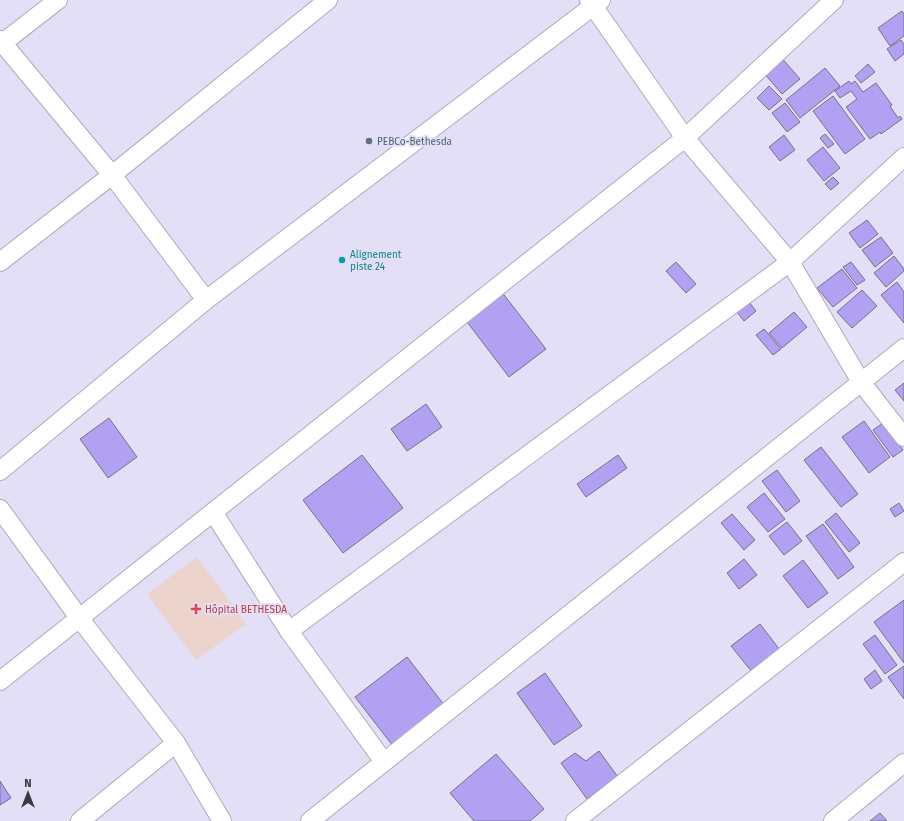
<svg xmlns="http://www.w3.org/2000/svg" width="904" height="821" viewBox="0 0 904 821" font-family="'Fira Sans',sans-serif">
	<style>
		.medical { fill: #ecd3cb }
		.building { fill: #b2a0f2; stroke: #767286 }
		.lines { fill: none; stroke-linecap: round; stroke-linejoin: round }
		.minor-casing { stroke: #aeaabf; stroke-width: 20 }
		.minor { stroke: #fff; stroke-width: 18 }
		.service-dot { fill: #5c6f8a; stroke: #e3dff6; stroke-width: 1.5 }
		.culture-dot { fill: #0f9aa8; stroke: #e3dff6; stroke-width: 1.5 }
		.health-dot { fill: #e0444e; stroke: #e3dff6; stroke-width: 1.5 }
		.labels { text-anchor: middle; stroke-width: 4; stroke-linejoin: round; paint-order: stroke }
		.service-label { font-size: 10px; fill: #4e5e75; stroke: #e3dff6; text-anchor: start }
		.culture-label { font-size: 10px; fill: #0d838f; stroke: #e3dff6; text-anchor: start }
		.health-label { font-size: 10px; fill: #be3a42; stroke: #e3dff6; text-anchor: start }
	</style>
	<rect width="100%" height="100%" fill="#e3dff6"/>
	<polygon class="medical" points="197,557 246,624 196,660 147,594"/>
	<g class="building">
		<polygon points="902,11 904,14 904,36 890,46 878,28"/>
		<polygon points="901,40 904,44 904,54 895,61 887,49"/>
		<polygon points="780,56 800,79 782,94 762,71"/>
		<polygon points="868,64 875,72 861,83 855,76"/>
		<polygon points="825,68 840,86 800,118 786,100"/>
		<polygon points="849,81 851,84 855,81 863,92 876,83 892,105 890,106 898,118 900,116 902,119 881,134 880,132 870,139 846,107 857,99 851,91 840,98 835,91"/>
		<polygon points="769,86 782,99 769,110 757,98"/>
		<polygon points="833,96 865,139 845,154 813,111"/>
		<polygon points="785,103 800,122 787,132 772,113"/>
		<polygon points="825,134 834,144 828,148 820,138"/>
		<polygon points="784,135 795,150 780,161 769,147"/>
		<polygon points="823,147 840,168 824,181 807,160"/>
		<polygon points="833,177 839,183 831,190 825,184"/>
		<polygon points="867,220 878,234 860,248 849,233"/>
		<polygon points="881,237 893,253 875,267 862,250"/>
		<polygon points="894,256 904,269 904,271 886,287 874,273"/>
		<polygon points="676,262 696,284 686,293 666,271"/>
		<polygon points="851,262 865,280 857,285 843,267"/>
		<polygon points="842,269 857,288 833,307 817,288"/>
		<polygon points="897,282 904,292 904,323 881,295"/>
		<polygon points="862,290 877,306 852,328 837,312"/>
		<polygon points="501,291 546,349 509,377 464,318"/>
		<polygon points="745,297 756,311 744,321 733,307"/>
		<polygon points="794,312 807,327 782,348 769,333"/>
		<polygon points="764,329 781,349 773,355 756,335"/>
		<polygon points="904,383 904,401 895,390"/>
		<polygon points="426,404 442,427 407,451 391,429"/>
		<polygon points="109,418 137,457 108,478 80,439"/>
		<polygon points="864,421 890,457 869,473 842,437"/>
		<polygon points="883,423 903,450 893,457 873,430"/>
		<polygon points="821,447 858,494 841,507 804,460"/>
		<polygon points="362,455 403,508 343,553 303,500"/>
		<polygon points="618,455 627,468 586,497 577,484"/>
		<polygon points="777,470 800,501 786,512 762,481"/>
		<polygon points="764,493 785,519 768,532 747,507"/>
		<polygon points="899,503 904,511 895,517 890,509"/>
		<polygon points="836,513 860,543 849,552 825,522"/>
		<polygon points="732,514 755,540 744,550 721,523"/>
		<polygon points="787,522 802,541 784,555 769,536"/>
		<polygon points="823,524 854,567 838,579 806,536"/>
		<polygon points="744,559 757,575 739,589 727,573"/>
		<polygon points="803,560 828,593 808,608 783,576"/>
		<polygon points="904,600 904,663 874,622"/>
		<polygon points="760,624 780,650 752,672 731,646"/>
		<polygon points="875,635 897,665 885,674 863,644"/>
		<polygon points="407,657 445,706 393,746 355,697"/>
		<polygon points="904,666 904,699 888,677"/>
		<polygon points="875,670 882,681 871,689 864,679"/>
		<polygon points="545,673 582,726 554,745 517,693"/>
		<polygon points="599,751 618,777 587,799 561,763 575,753 586,761"/>
		<polygon points="496,754 544,809 530,821 474,821 450,793"/>
		<polygon points="0,781 11,798 0,805"/>
		<polygon points="880,813 887,821 870,821"/>
	</g>
	<g class="lines">
		<g class="minor-casing">
			<g id="minor">
				<polyline points="589,0 685,138 790,262 861,382 904,437"/>
				<polyline points="0,40 112,175 206,300"/>
				<polyline points="0,45 58,0"/>
				<polyline points="0,262 112,175 328,0"/>
				<polyline points="0,471 206,300 601,0"/>
				<polyline points="0,509 80,619 176,743 222,821"/>
				<polyline points="213,512 289,631 384,762"/>
				<polyline points="289,631 790,262 904,157"/>
				<polyline points="0,681 685,138 834,0"/>
				<polyline points="80,821 176,743"/>
				<polyline points="310,821 904,348"/>
				<polyline points="575,821 904,562"/>
				<polyline points="833,821 904,763"/>
			</g>
		</g>
		<use href="#minor" class="minor"/>
	</g>
	<circle class="service-dot" cx="369" cy="141" r="4"/>
	<circle class="culture-dot" cx="342" cy="260" r="4"/>
	<path class="health-dot" d="M194 603h4v4h4v4h-4v4h-4v-4h-4v-4h4z"/>
	<g class="labels">
		<g class="service-label">
			<text x="377" y="145">PEBCo-Bethesda</text>
		</g>
		<g class="culture-label">
			<text x="350" y="258">Alignement<tspan x="350" dy="12">piste 24</tspan></text>
		</g>
		<g class="health-label">
			<text x="205" y="613">Hôpital BETHESDA</text>
		</g>
	</g>
	<g transform="translate(28 793)" stroke="#e3dff6" stroke-width="3" paint-order="stroke">
	<path d="M0-3L7 15L0 10L-7 15Z" fill="#3a3942"/>
	<text y="-6" font-size="11" font-weight="bold" text-anchor="middle" fill="#3a3942">N</text>
	</g>
</svg>
